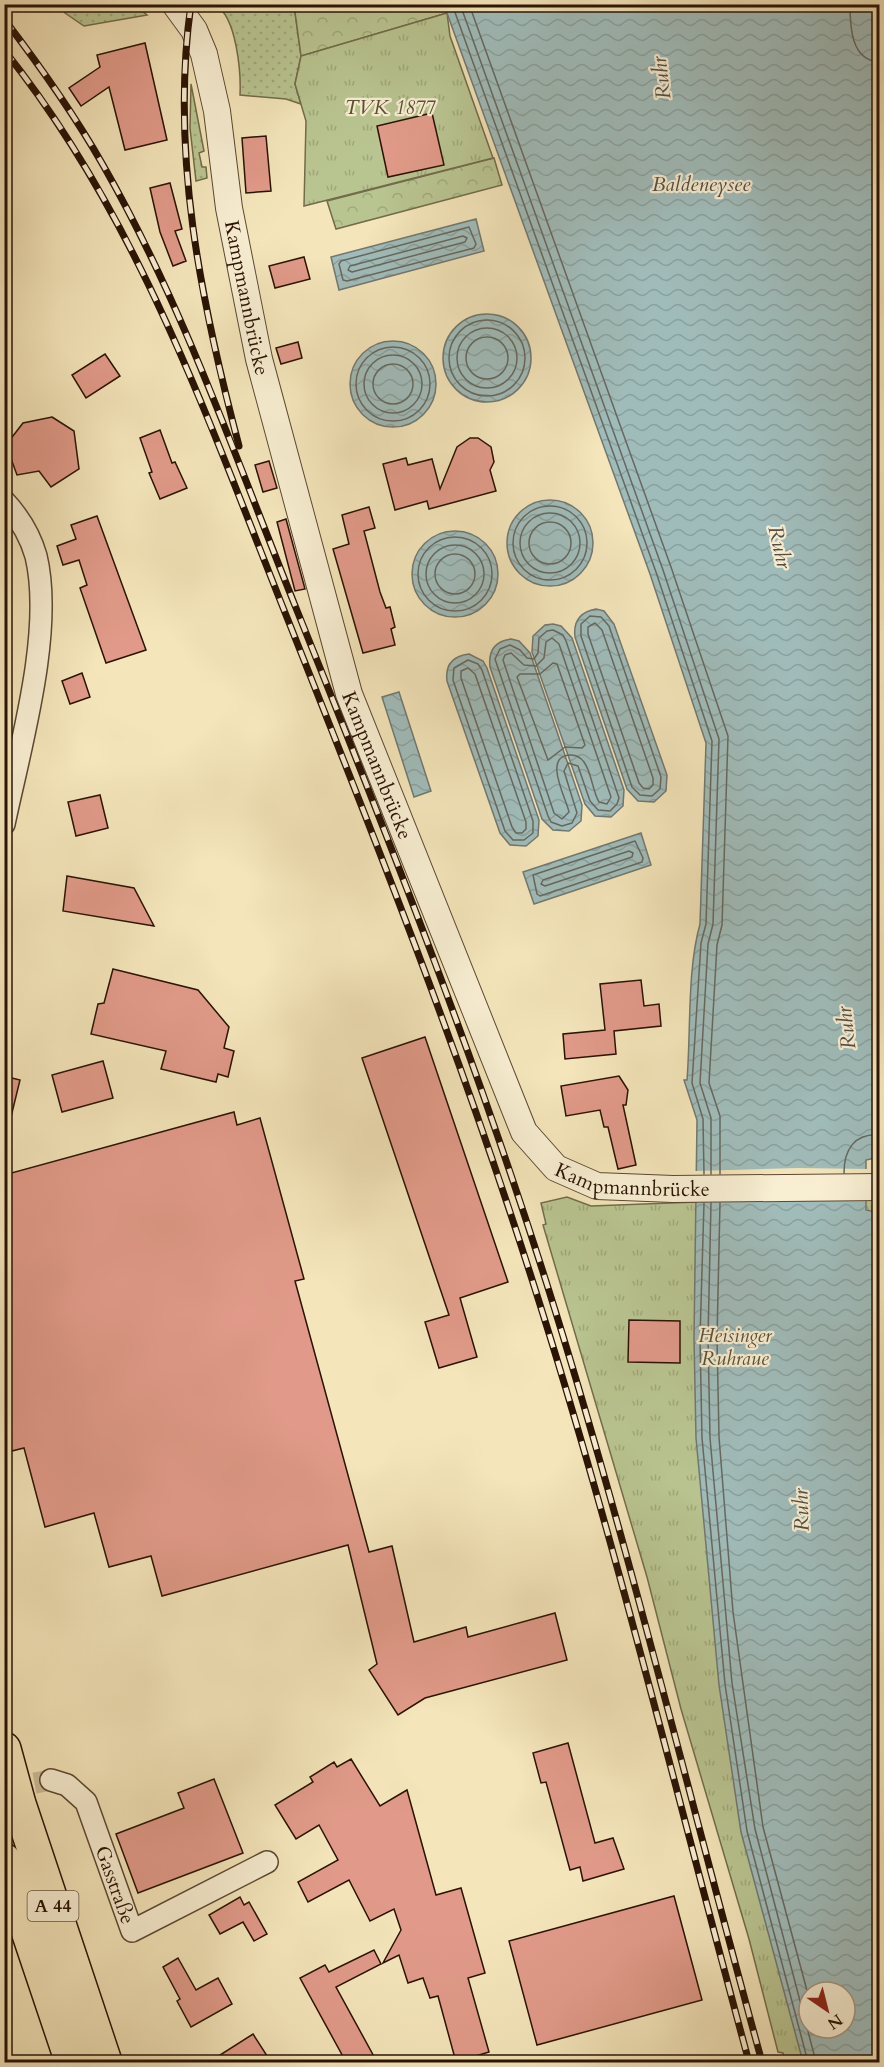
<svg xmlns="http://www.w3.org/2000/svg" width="884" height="2067" viewBox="0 0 884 2067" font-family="Cardo,serif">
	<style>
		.grass { fill: url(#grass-dots); stroke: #726c4a; stroke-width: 1.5 }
		.forest { fill: url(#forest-crowns); stroke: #726c4a; stroke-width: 1.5 }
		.park { fill: url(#park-tufts); stroke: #726c4a; stroke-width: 1.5; fill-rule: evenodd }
		.water { fill: url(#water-waves); stroke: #717871; stroke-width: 1.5; fill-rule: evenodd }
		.pier { fill: #f4e5ba }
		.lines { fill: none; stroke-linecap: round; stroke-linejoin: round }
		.shore { stroke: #65685f; stroke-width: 1.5 }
		.building { fill: #e19a89; stroke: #2a1304; stroke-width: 1.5 }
		.minor-tunnel { stroke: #ccbb96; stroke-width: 21; stroke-dasharray: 21 10; stroke-linecap: butt }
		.minor-casing { stroke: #5c4832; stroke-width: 24 }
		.tertiary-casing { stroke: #5c4832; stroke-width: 28 }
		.motorway-casing { stroke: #2a1304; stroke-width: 36 }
		.minor { stroke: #f8eed2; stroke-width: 21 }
		.tertiary { stroke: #f8eed2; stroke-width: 26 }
		.motorway { stroke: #f4e5ba; stroke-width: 33 }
		.rail-casing { stroke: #2a1304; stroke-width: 7 }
		.rail { stroke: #f8eed2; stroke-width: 4.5; stroke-dasharray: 14; stroke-linecap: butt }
		.labels { text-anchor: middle; stroke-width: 4.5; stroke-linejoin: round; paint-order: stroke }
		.shield { fill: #f8eed2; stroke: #685542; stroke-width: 1.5 }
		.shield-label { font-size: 18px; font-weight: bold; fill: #2a1304 }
		.park-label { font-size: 20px; font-style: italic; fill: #5c5135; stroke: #f8eed2 }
		.street-label { font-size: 20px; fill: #2a1304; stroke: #f8eed2 }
		.water-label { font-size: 21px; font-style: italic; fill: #534e44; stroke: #f8eed2 }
	</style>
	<defs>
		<pattern id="grass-dots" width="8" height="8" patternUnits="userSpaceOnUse" patternTransform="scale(1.5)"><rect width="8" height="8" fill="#b9c591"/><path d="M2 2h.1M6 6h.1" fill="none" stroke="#9fa87b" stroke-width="1.8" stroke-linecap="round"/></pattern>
		<pattern id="forest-crowns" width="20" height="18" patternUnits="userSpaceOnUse" patternTransform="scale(1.5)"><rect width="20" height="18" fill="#b9c591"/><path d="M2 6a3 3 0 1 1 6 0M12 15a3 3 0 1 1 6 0" fill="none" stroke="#9fa87b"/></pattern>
		<pattern id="park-tufts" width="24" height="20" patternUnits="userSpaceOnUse" patternTransform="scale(1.5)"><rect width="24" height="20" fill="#b9c591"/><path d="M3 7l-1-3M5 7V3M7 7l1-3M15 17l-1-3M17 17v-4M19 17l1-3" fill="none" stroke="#9fa87b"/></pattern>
		<pattern id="water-waves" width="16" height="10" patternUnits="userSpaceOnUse" patternTransform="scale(1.5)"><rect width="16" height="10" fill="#a0bcba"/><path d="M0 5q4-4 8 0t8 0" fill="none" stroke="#8aa19e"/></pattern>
	</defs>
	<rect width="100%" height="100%" fill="#f4e5ba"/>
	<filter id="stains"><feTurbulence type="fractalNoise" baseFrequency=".00333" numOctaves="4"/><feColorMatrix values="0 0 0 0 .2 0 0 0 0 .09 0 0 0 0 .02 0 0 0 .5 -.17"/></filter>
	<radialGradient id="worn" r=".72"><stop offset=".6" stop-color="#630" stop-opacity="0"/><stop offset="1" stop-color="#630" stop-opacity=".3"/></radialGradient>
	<g class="grass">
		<polygon points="59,5 135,5 147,15 84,26 65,13"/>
		<path d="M215,5H294L301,56L295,84L301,104L286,99L240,95C241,74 237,16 215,5Z"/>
		<polygon points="191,84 204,151 199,153 202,167 206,167 207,178 196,181 190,128"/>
	</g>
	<g class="forest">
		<polygon points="294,5 446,5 447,13 301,56"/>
		<polygon points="494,158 502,185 336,229 327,201"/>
	</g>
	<g class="park">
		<polygon points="447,13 450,36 493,158 304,206 306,121 295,84 301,56"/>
		<path d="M879,1195V2062H786L783,2053L778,2052L749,1939L681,1709L647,1577L543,1225L546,1224L541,1203L567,1197L591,1206ZM809,1992H845V2028H809Z"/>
	</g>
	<g class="water">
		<path d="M446,5H872L880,60V1157L866,1160V1210L880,1213L879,2062H803L741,1832L719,1685L696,1438L694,1338L697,1120L684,1080H687C691,1031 687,970 700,924L706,743L650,574L447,13ZM809,1992H845V2028H809Z"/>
		<polygon points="476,219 484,251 339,290 331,257"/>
		<circle cx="487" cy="358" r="44"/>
		<circle cx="393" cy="384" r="43"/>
		<circle cx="550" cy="543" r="43"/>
		<circle cx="455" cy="574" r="43"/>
		<path d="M596,609L604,611L614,624L667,775L666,791L654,802L638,801L627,789L575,637C573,621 580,612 596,609Z"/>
		<polygon points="553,624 561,626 572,638 624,790 623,806 611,817 595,816 585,804 532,652 533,636 545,625"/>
		<path d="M511,639L519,641L530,653L582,805L581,821L569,831L553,830L542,819L490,667C488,650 495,641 511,639Z"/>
		<path d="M469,654L483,661L487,668L539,820L538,836L526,846L510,845L500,833L447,681C445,665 453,656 469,654Z"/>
		<polygon points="399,692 431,791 414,797 382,697"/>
		<polygon points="641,833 651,865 534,904 523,872"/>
	</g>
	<polygon class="pier" points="798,1168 869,1169 869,1201 695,1201 695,1171"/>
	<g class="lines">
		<g class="shore">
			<polyline points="452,4 656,572 712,741 706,924 701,943 692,1083 703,1119 704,1174"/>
			<polyline points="460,4 663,570 719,739 713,924 708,944 700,1083 711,1118 711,1174"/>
			<polyline points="469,4 671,567 728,736 722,925 717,945 709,1083 720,1116 720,1174"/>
			<path d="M850,4C850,27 851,61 880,62"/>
			<polygon points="469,227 476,244 474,248 347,281 343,280 339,264 341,261"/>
			<polygon points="463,236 467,238 465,242 352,272 348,270 350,266"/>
			<circle cx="487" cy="358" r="38"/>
			<circle cx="487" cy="358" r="30"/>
			<circle cx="487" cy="358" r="21"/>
			<circle cx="393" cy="384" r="37"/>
			<circle cx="393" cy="384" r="29"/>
			<circle cx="393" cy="384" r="20"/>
			<circle cx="550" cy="543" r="37"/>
			<circle cx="550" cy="543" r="30"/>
			<circle cx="550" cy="543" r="21"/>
			<circle cx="455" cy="574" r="37"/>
			<circle cx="455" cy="574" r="29"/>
			<circle cx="455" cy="574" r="20"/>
			<polygon points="590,616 601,617 609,626 661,777 660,789 652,796 640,795 632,787 581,636 581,624"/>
			<polygon points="595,623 602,630 653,778 653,785 649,789 643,788 639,783 588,634 588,627"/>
			<polygon points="553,630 563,635 566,641 619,798 617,804 610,811 598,810 590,801 578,766 568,763 564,771 577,813 572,823 562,826 551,822 548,816 495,659 500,649 510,645 520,650 527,658 534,659 538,653 539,638 547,631"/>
			<path d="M552,638L559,644L611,797L607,804L599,802C592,790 592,773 584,762C581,758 576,755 571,755C542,755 566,798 569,812L562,819L554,813L503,660L505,655L511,653L524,665L536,666L544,658L546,642Z"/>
			<polygon points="468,660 478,664 482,670 533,821 533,833 524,840 513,840 505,831 453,680 454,668"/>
			<polygon points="553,663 557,664 585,745 582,748 565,747 548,760 517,677 520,674 540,674"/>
			<polygon points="468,668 475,674 526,822 526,829 522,833 516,833 512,827 461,678 461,671"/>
			<polygon points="635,841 643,858 642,862 540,896 537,894 533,875"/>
			<polygon points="629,851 633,853 632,857 545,886 541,884 543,880"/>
			<path d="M844,1173C844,1150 854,1133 880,1135"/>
			<polyline points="704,1203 700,1338 702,1438 725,1684 747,1831 808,2062"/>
			<polyline points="711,1203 708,1338 710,1438 732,1683 755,1829 816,2062"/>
			<polyline points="720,1203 717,1338 719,1437 733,1612 763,1827 809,1998"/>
		</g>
	</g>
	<g class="building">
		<polygon points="145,43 167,140 125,150 109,87 81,106 69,88 100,67 97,55"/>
		<polygon points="432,113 444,165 388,177 377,126"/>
		<polygon points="266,136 271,191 246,193 242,138"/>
		<polygon points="170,183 182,229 175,231 186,261 173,266 160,232 150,188"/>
		<polygon points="304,257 310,279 275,288 269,266"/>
		<polygon points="298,342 302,358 281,364 276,348"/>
		<polygon points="105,354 120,376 86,398 72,375"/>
		<polygon points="52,417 74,431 79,469 51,487 39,471 17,475 6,445 23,423"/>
		<polygon points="160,430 172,463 175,462 187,488 160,499 149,473 152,472 140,438"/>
		<polygon points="470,438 478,438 491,447 494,462 490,470 496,491 429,509 427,501 395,510 383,464 406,458 408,465 432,459 440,489 457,447"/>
		<polygon points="269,461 277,488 263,492 255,465"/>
		<polygon points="369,507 375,528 364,531 380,592 386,608 390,607 395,627 391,629 395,645 363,653 333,549 349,544 342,515"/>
		<polygon points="97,516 146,650 106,663 80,588 87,585 79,560 63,565 57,546 76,539 71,525"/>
		<polygon points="286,519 305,589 295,591 277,522"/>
		<polygon points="82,673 90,697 70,704 62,681"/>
		<polygon points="100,795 108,828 76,836 68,802"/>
		<polygon points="67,876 134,888 154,926 63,911"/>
		<polygon points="113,969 198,990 229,1027 224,1048 234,1051 228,1077 218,1074 216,1082 161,1069 166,1051 91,1034 98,1004 104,1003"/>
		<polygon points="641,980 644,1006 659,1004 661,1026 614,1031 616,1054 565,1059 563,1034 605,1030 600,984"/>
		<polygon points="425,1037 508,1282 460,1298 477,1357 439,1368 425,1322 449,1315 362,1058"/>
		<polygon points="103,1061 113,1098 62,1112 52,1075"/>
		<polygon points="4,1076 20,1080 10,1121 4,1120"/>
		<polygon points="619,1076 628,1090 626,1105 623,1105 636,1165 618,1169 608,1127 604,1127 600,1110 566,1116 561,1086"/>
		<polygon points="234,1112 237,1125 260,1118 304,1279 295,1281 369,1552 392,1546 414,1642 466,1627 468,1637 555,1613 567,1660 425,1698 398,1715 369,1670 377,1664 348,1545 162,1596 151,1556 109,1567 94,1513 45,1527 24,1448 4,1453 4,1175"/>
		<polygon points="629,1320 680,1321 680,1363 628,1362"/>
		<polygon points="568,1743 595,1843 613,1838 624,1869 583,1881 580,1867 570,1870 546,1782 541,1783 533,1753"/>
		<polygon points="351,1759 380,1806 407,1790 436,1895 461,1888 485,1973 468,1978 489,2052 456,2062 438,1996 430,1998 423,1978 408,1983 399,1955 383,1963 401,1930 394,1909 370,1921 349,1880 308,1902 298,1882 338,1860 319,1825 296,1839 275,1805 313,1782 310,1777 334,1762 337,1767"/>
		<polygon points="214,1779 243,1853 138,1893 116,1834 184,1808 178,1793"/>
		<polygon points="674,1896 702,2000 537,2045 509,1941"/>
		<polygon points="240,1897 244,1905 249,1902 267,1934 254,1941 243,1922 220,1934 209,1915"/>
		<polygon points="374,1950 381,1964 336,1987 377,2062 346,2062 300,1978 325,1965 329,1972"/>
		<polygon points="178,1958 196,1990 218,1978 232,2004 191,2027 177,2001 180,1999 163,1967"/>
		<polygon points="253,2034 271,2062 209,2062"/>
	</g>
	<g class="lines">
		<polyline class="minor-tunnel" points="4,1789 51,1780"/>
		<g class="minor-casing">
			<g id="minor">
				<path d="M4,501C19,517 30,535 36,556C54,631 20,748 4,824"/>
				<path id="s1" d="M51,1780L67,1785L86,1802L132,1931L267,1862"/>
			</g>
		</g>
		<g class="tertiary-casing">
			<g id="tertiary">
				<path id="s2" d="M175,4L194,30L204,54L217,111L229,208L259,359L349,694L524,1132L556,1168L597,1186L673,1189L880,1187"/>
			</g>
		</g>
		<g class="motorway-casing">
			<g id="motorway">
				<polyline points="4,1749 19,1804 105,2062"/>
				<polyline points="4,1860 72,2062"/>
			</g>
		</g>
		<use href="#minor" class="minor"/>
		<use href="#tertiary" class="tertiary"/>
		<use href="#motorway" class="motorway"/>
		<g class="rail-casing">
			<g id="rail">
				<path d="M191,4C170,153 201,302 239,446"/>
				<path d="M4,19C40,66 74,114 103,165C183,305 236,459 296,608C389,839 481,1072 555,1310C632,1558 693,1812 762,2062"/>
				<path d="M4,50C139,218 209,423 288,620C379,848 469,1077 542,1311C620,1559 681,1812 749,2062"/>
			</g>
		</g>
		<use href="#rail" class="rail"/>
	</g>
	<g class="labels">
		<rect class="shield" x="27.5" y="1891" width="51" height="30" rx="4.5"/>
		<g class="shield-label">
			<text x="53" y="1912">A 44</text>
		</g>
		<g class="park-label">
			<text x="390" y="114">TVK 1877</text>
			<text x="735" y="1342">Heisinger<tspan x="735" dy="23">Ruhraue</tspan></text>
		</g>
		<g class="street-label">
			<text dy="7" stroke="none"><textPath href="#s2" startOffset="306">Kampmannbrücke</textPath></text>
			<text dy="7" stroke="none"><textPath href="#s2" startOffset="792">Kampmannbrücke</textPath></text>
			<text dy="7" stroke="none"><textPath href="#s2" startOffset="1314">Kampmannbrücke</textPath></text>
			<text dy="7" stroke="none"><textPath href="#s1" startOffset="130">Gasstraße</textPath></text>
		</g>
		<g class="water-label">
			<text transform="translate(661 78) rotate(-97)" y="7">Ruhr</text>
			<text x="701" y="191">Baldeneysee</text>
			<text transform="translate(780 547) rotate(77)" y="7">Ruhr</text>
			<text transform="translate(846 1028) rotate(-97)" y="7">Ruhr</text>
			<text transform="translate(801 1510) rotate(-92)" y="7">Ruhr</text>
		</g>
	</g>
	<rect width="884" height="2067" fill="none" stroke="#f4e5ba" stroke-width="24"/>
	<rect x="6" y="6" width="872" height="2055" fill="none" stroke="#2a1304" stroke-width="3"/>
	<rect x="12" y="12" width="860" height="2043" fill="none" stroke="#2a1304" stroke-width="1.5"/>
	<g transform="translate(827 2010) rotate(145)"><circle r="28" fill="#f8eed2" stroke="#a69680" stroke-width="1.5"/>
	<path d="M0-4.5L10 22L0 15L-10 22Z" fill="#8f2418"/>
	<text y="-9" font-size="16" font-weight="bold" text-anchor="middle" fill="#2a1304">N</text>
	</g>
	<rect width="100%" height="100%" filter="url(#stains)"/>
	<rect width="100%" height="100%" fill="url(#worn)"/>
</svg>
